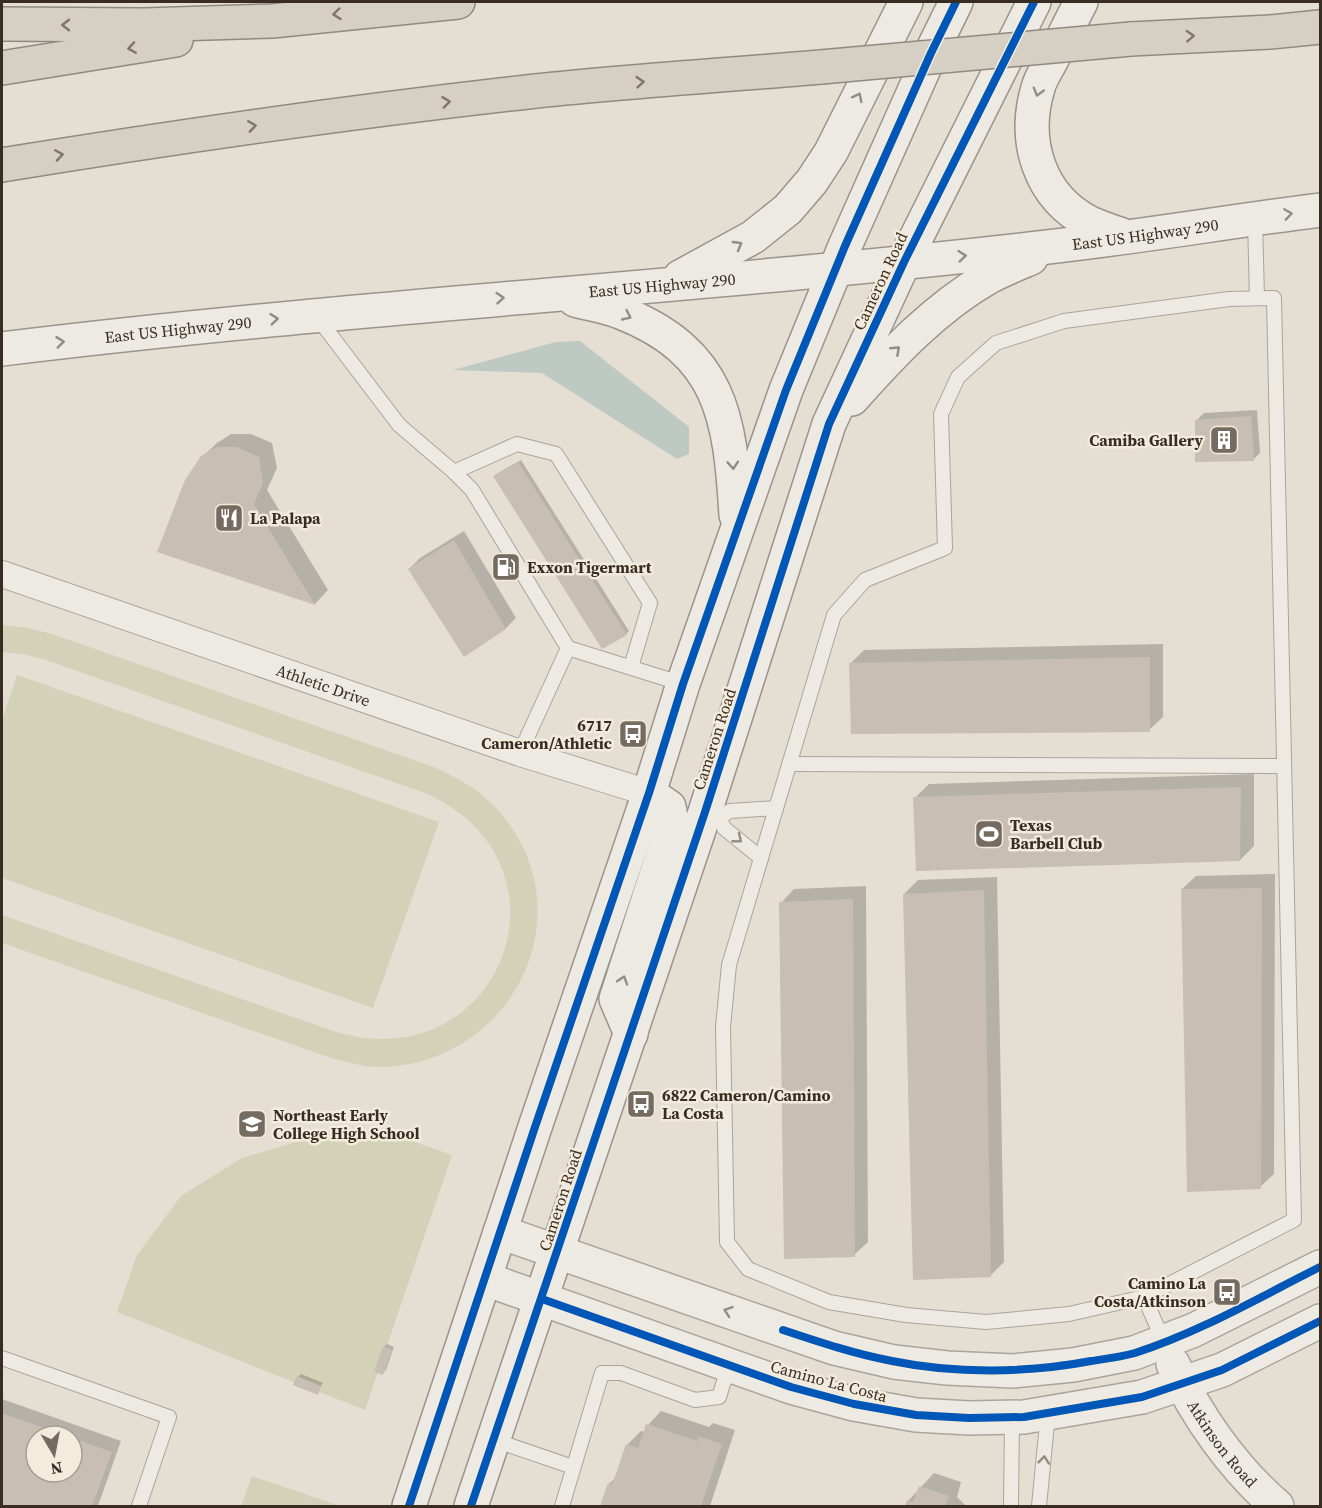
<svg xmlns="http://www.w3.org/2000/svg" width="1322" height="1508" viewBox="0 0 1322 1508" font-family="'Source Serif 4',serif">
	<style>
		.green { fill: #d3d2b8 }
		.water { fill: #bdc9c2 }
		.shadow { fill: #0003; fill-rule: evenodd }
		.building { fill: #c8beb4 }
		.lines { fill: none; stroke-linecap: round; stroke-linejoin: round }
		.service-casing { stroke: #aaa49b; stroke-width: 16 }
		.minor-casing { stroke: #aaa49b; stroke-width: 28 }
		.tertiary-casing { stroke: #aaa49b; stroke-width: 36 }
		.secondary-casing { stroke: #9a938b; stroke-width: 36 }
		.motorway-casing { stroke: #908982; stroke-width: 36 }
		.service { stroke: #edeae3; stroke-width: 14 }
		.minor { stroke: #edeae3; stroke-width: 26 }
		.tertiary { stroke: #edeae3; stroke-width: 33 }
		.secondary { stroke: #edeae3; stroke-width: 33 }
		.motorway { stroke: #d6cfc4; stroke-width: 33 }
		.motorway-bridge-casing { stroke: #908982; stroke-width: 36; stroke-linecap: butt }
		.motorway-bridge { stroke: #d6cfc4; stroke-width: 33 }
		.cycleway-casing { stroke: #f3ebdb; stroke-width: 11 }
		.cycleway { stroke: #0057b8; stroke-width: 8 }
		.oneway { stroke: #80766b }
		.oneway2 { stroke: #938c83 }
		.labels { text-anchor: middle; stroke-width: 5; stroke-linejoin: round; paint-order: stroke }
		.street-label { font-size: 16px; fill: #392d23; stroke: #f3ebdb }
		.poi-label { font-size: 16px; font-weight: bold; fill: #392d23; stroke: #f3ebdb; text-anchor: start }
	</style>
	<rect width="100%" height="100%" fill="#e4ded3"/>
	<g class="green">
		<path d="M2,625L28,628L52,634L434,767C456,777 478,789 495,807C590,907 515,1065 380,1067C363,1067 347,1062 331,1058L2,943V915L339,1033C504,1077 582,862 425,793L43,659L23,654L2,652Z"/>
		<polygon points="17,675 439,822 373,1008 2,878 2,720"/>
		<polygon points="326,1133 406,1139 452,1155 365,1410 117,1312 137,1255 181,1196 242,1158"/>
		<polygon points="252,1476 340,1506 241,1506"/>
	</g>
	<polygon class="water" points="580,341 689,427 689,454 677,459 542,373 453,370 556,342"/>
	<g class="shadow">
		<polygon points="1257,410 1260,453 1253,460 1197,420 1204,413"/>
		<polygon points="231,434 251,434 272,443 277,468 267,490 328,590 315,604 159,551 202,457 217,443"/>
		<polygon points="521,460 629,631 626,634 498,473"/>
		<polygon points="464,531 516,618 506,628 464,655 409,569 420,558"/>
		<polygon points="1163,644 1163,717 1149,730 850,664 864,650"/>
		<polygon points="1254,774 1254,846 1240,860 915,798 929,784"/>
		<polygon points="1275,874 1274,1174 1260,1187 1182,889 1196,876"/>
		<polygon points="997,877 1004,1262 990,1276 904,894 918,880"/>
		<polygon points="866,886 868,1242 854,1255 781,903 794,889"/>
		<polygon points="387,1344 394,1347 386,1370 383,1373 384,1347"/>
		<polygon points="301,1374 323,1383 317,1393 298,1377"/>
		<path d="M2,1399L121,1441L98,1506H2ZM36,1436H72V1472H36Z"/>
		<polygon points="661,1411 709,1427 713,1423 735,1430 710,1506 602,1506 609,1484 616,1477 627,1445 641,1431 645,1432 648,1425"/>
		<polygon points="934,1473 961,1482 957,1497 966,1506 907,1506 908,1501"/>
	</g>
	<g class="building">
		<polygon points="1251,416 1254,461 1195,462 1195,420"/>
		<polygon points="216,447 237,447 259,457 263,483 254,504 315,605 157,552 185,480 201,456"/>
		<polygon points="518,462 627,635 602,649 493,476"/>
		<polygon points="454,540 506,629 464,657 408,569"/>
		<polygon points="1150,657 1150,732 851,734 849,663"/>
		<polygon points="1241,787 1240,861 916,871 913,797"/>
		<polygon points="1262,888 1261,1189 1187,1192 1181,889"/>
		<polygon points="984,890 991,1277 913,1280 903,894"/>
		<polygon points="853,899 855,1257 784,1259 779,902"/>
		<polygon points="383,1346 392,1350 383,1375 374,1372"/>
		<polygon points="297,1376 321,1386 318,1395 293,1385"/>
		<polygon points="2,1413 66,1436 36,1436 36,1472 72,1472 72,1438 112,1452 92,1506 2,1506"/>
		<polygon points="646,1424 697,1441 698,1436 722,1444 701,1506 600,1506 608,1483 612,1485 626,1444 638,1448"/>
		<polygon points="919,1486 949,1496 945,1506 905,1506 907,1500 913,1502"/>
	</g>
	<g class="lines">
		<g class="service-casing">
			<g id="service">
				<polyline points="1255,219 1257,298"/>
				<polygon points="1274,298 1294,1220 1144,1297 1069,1314 986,1322 906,1315 829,1302 748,1269 727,1242 723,1027 729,965 834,615 865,580 945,548 941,414 958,377 996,343 1064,321 1229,299"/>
				<polyline points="317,317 399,425 454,472 472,490 568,648 520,753"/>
				<polyline points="454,472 517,444 556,454 650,603 631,667"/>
				<polyline points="568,648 683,684"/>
				<polyline points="789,764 1284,766"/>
				<polyline points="705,812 719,817 724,828 761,858"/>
				<polyline points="719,817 730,811 776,808"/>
				<polyline points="1144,1297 1164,1342"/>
				<polyline points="2,1358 169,1417 139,1506"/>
				<polyline points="494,1440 573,1467"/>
				<polyline points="1011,1505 1012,1417"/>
				<polyline points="562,1506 602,1373 621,1373 695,1400 719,1397 729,1365"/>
				<polyline points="1039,1506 1048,1413"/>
			</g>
		</g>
		<g class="minor-casing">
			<g id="minor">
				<path id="s1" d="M2,574L520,753L649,793"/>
			</g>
		</g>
		<g class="tertiary-casing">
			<g id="tertiary">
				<polyline points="500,1232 834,1348 894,1362 947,1368 1013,1371 1073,1365 1134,1353 1194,1330 1320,1267"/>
				<polyline points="485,1279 791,1387 854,1404 916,1415 969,1418 1024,1417 1142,1397 1222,1370 1320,1321"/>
				<path id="s2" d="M1173,1364C1195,1415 1235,1470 1277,1506"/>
			</g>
		</g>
		<g class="secondary-casing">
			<g id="secondary">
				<path d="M1081,2C1071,21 1062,40 1052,59C1047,69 1040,79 1038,88C1022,141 1039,197 1090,223C1101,228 1114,232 1125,236"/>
				<polyline points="680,277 753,237 788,209 812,181 831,152 906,2"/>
				<path d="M575,300C590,304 606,306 620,312C722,352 730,417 736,515"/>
				<path id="s3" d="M2,349C352,306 705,287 1056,246C1145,236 1232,221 1320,210"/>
				<path d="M852,399C893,353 935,308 989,277C1002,270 1017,264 1031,258"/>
				<polyline points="631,1034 616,999 668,838 671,817 669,807 649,793"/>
				<polyline points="409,1506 535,1127 649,793 683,684 786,390 845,246 931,53 956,2"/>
				<polyline points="471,1506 705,812 829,424 904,262 1034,2"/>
			</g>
		</g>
		<g class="motorway-casing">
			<g id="motorway">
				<polyline points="2,24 144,25 272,21 458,2"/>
				<polyline points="1131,39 1270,32 1320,27"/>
				<polyline points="2,68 176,40"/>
				<path d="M2,165C179,136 357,111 536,91C631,81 726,75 821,67"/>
			</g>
		</g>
		<use href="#service" class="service"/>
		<use href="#minor" class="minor"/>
		<use href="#tertiary" class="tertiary"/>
		<use href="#secondary" class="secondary"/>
		<use href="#motorway" class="motorway"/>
		<g class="motorway-bridge-casing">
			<polyline id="motorway-bridge" points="821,67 1131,39"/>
		</g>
		<use href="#motorway-bridge" class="motorway-bridge"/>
		<g class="cycleway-casing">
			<g id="cycleway">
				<polyline points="542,1299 791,1387 854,1404 916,1415 969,1418 1024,1417 1142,1397 1222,1370 1320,1321"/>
				<path d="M783,1330C819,1342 855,1354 892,1361C955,1374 1028,1373 1091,1361C1105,1359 1121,1357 1135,1353C1200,1332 1260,1297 1320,1267"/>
				<polyline points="409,1506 535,1127 649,793 683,684 786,390 845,246 931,53 956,2"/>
				<polyline points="471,1506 705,812 829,424 904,262 1034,2"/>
			</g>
		</g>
		<use href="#cycleway" class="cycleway"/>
	</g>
	<defs><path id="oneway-chevron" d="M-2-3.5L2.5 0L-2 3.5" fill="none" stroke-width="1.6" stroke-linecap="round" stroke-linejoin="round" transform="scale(1.5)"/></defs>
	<g class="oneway">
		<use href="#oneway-chevron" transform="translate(337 14) rotate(174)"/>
		<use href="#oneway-chevron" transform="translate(66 25) rotate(-180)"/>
		<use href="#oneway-chevron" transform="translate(1190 36) rotate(-3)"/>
		<use href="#oneway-chevron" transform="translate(132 48) rotate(171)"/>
		<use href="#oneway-chevron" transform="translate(640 82) rotate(-5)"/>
		<use href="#oneway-chevron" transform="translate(446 102) rotate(-7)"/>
		<use href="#oneway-chevron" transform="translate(252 126) rotate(-8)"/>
		<use href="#oneway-chevron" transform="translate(59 155) rotate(-9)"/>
	</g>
	<g class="oneway2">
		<use href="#oneway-chevron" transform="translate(1038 92) rotate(106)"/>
		<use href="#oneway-chevron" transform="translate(858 97) rotate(-63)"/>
		<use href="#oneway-chevron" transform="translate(1288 214) rotate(-8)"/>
		<use href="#oneway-chevron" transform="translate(738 245) rotate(-30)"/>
		<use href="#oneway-chevron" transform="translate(962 256) rotate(-6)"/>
		<use href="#oneway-chevron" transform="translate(500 298) rotate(-5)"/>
		<use href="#oneway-chevron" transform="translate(627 316) rotate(25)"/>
		<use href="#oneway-chevron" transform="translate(274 319) rotate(-6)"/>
		<use href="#oneway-chevron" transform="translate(60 342) rotate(-7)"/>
		<use href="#oneway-chevron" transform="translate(896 350) rotate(-43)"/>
		<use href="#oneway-chevron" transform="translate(733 465) rotate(86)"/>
		<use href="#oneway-chevron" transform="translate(738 839) rotate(39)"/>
		<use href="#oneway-chevron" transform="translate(623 980) rotate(-72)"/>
		<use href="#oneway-chevron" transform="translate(728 1311) rotate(-161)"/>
		<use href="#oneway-chevron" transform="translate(1044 1460) rotate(-84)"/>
	</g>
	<defs>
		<g id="building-square" transform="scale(1.5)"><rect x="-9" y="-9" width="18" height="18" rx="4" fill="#756b61" stroke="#f3ebdb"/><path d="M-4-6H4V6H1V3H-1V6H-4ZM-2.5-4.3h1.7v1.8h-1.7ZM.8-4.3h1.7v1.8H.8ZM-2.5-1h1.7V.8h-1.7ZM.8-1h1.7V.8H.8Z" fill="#fff"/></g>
		<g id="restaurant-square" transform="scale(1.5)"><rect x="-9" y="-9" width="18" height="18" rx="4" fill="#756b61" stroke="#f3ebdb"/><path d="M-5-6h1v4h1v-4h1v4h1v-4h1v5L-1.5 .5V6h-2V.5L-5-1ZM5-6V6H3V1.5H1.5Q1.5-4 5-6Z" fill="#fff"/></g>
		<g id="fuel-square" transform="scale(1.5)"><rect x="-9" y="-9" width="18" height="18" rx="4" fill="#756b61" stroke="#f3ebdb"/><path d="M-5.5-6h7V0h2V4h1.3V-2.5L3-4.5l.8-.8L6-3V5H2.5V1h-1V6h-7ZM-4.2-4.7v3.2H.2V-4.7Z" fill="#fff"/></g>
		<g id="bus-square" transform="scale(1.5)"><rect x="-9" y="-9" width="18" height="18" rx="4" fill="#756b61" stroke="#f3ebdb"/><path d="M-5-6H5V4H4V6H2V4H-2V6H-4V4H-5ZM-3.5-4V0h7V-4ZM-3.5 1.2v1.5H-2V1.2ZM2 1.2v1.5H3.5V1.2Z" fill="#fff"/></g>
		<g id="stadium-square" transform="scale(1.5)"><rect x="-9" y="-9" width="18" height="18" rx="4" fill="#756b61" stroke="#f3ebdb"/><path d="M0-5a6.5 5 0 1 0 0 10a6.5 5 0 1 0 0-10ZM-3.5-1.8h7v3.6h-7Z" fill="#fff"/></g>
		<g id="school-square" transform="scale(1.5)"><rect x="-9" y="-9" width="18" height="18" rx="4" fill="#756b61" stroke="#f3ebdb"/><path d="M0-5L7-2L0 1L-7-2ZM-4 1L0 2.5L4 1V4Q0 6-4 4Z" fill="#fff"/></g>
	</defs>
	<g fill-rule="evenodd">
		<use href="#building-square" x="1224" y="440"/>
		<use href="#restaurant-square" x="229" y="518"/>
		<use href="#fuel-square" x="506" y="567"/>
		<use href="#bus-square" x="633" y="734"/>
		<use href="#stadium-square" x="989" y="834"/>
		<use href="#bus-square" x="641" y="1104"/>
		<use href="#school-square" x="252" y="1124"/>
		<use href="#bus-square" x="1227" y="1292"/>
	</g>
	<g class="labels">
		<g class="street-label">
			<text dy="6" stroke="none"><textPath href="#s3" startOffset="1149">East US Highway 290</textPath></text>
			<text transform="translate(880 281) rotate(-65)" y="6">Cameron Road</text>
			<text dy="6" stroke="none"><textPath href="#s3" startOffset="663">East US Highway 290</textPath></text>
			<text dy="6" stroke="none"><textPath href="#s3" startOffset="177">East US Highway 290</textPath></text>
			<text dy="6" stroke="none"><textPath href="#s1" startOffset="340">Athletic Drive</textPath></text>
			<text transform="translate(714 739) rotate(-72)" y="6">Cameron Road</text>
			<text transform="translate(560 1200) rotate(-72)" y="6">Cameron Road</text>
			<text transform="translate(829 1381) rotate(15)" y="6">Camino La Costa</text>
			<text dy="6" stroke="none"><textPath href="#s2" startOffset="94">Atkinson Road</textPath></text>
		</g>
		<g class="poi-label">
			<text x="1203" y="446" text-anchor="end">Camiba Gallery</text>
			<text x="250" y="524">La Palapa</text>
			<text x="527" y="573">Exxon Tigermart</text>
			<text x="612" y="731" text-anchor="end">6717<tspan x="612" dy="18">Cameron/Athletic</tspan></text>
			<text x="1010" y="831">Texas<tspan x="1010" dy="18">Barbell Club</tspan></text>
			<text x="662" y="1101">6822 Cameron/Camino<tspan x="662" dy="18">La Costa</tspan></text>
			<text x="273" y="1121">Northeast Early<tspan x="273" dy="18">College High School</tspan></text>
			<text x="1206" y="1289" text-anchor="end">Camino La<tspan x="1206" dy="18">Costa/Atkinson</tspan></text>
		</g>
	</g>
	<rect width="1322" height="1508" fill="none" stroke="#392d23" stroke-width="6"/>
	<g transform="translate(54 1454) rotate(170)"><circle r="28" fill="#f3ebdb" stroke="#a99f91" stroke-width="1.5"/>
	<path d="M0-4.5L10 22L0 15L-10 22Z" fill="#756b61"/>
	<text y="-9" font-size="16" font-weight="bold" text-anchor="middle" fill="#392d23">N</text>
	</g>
</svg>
